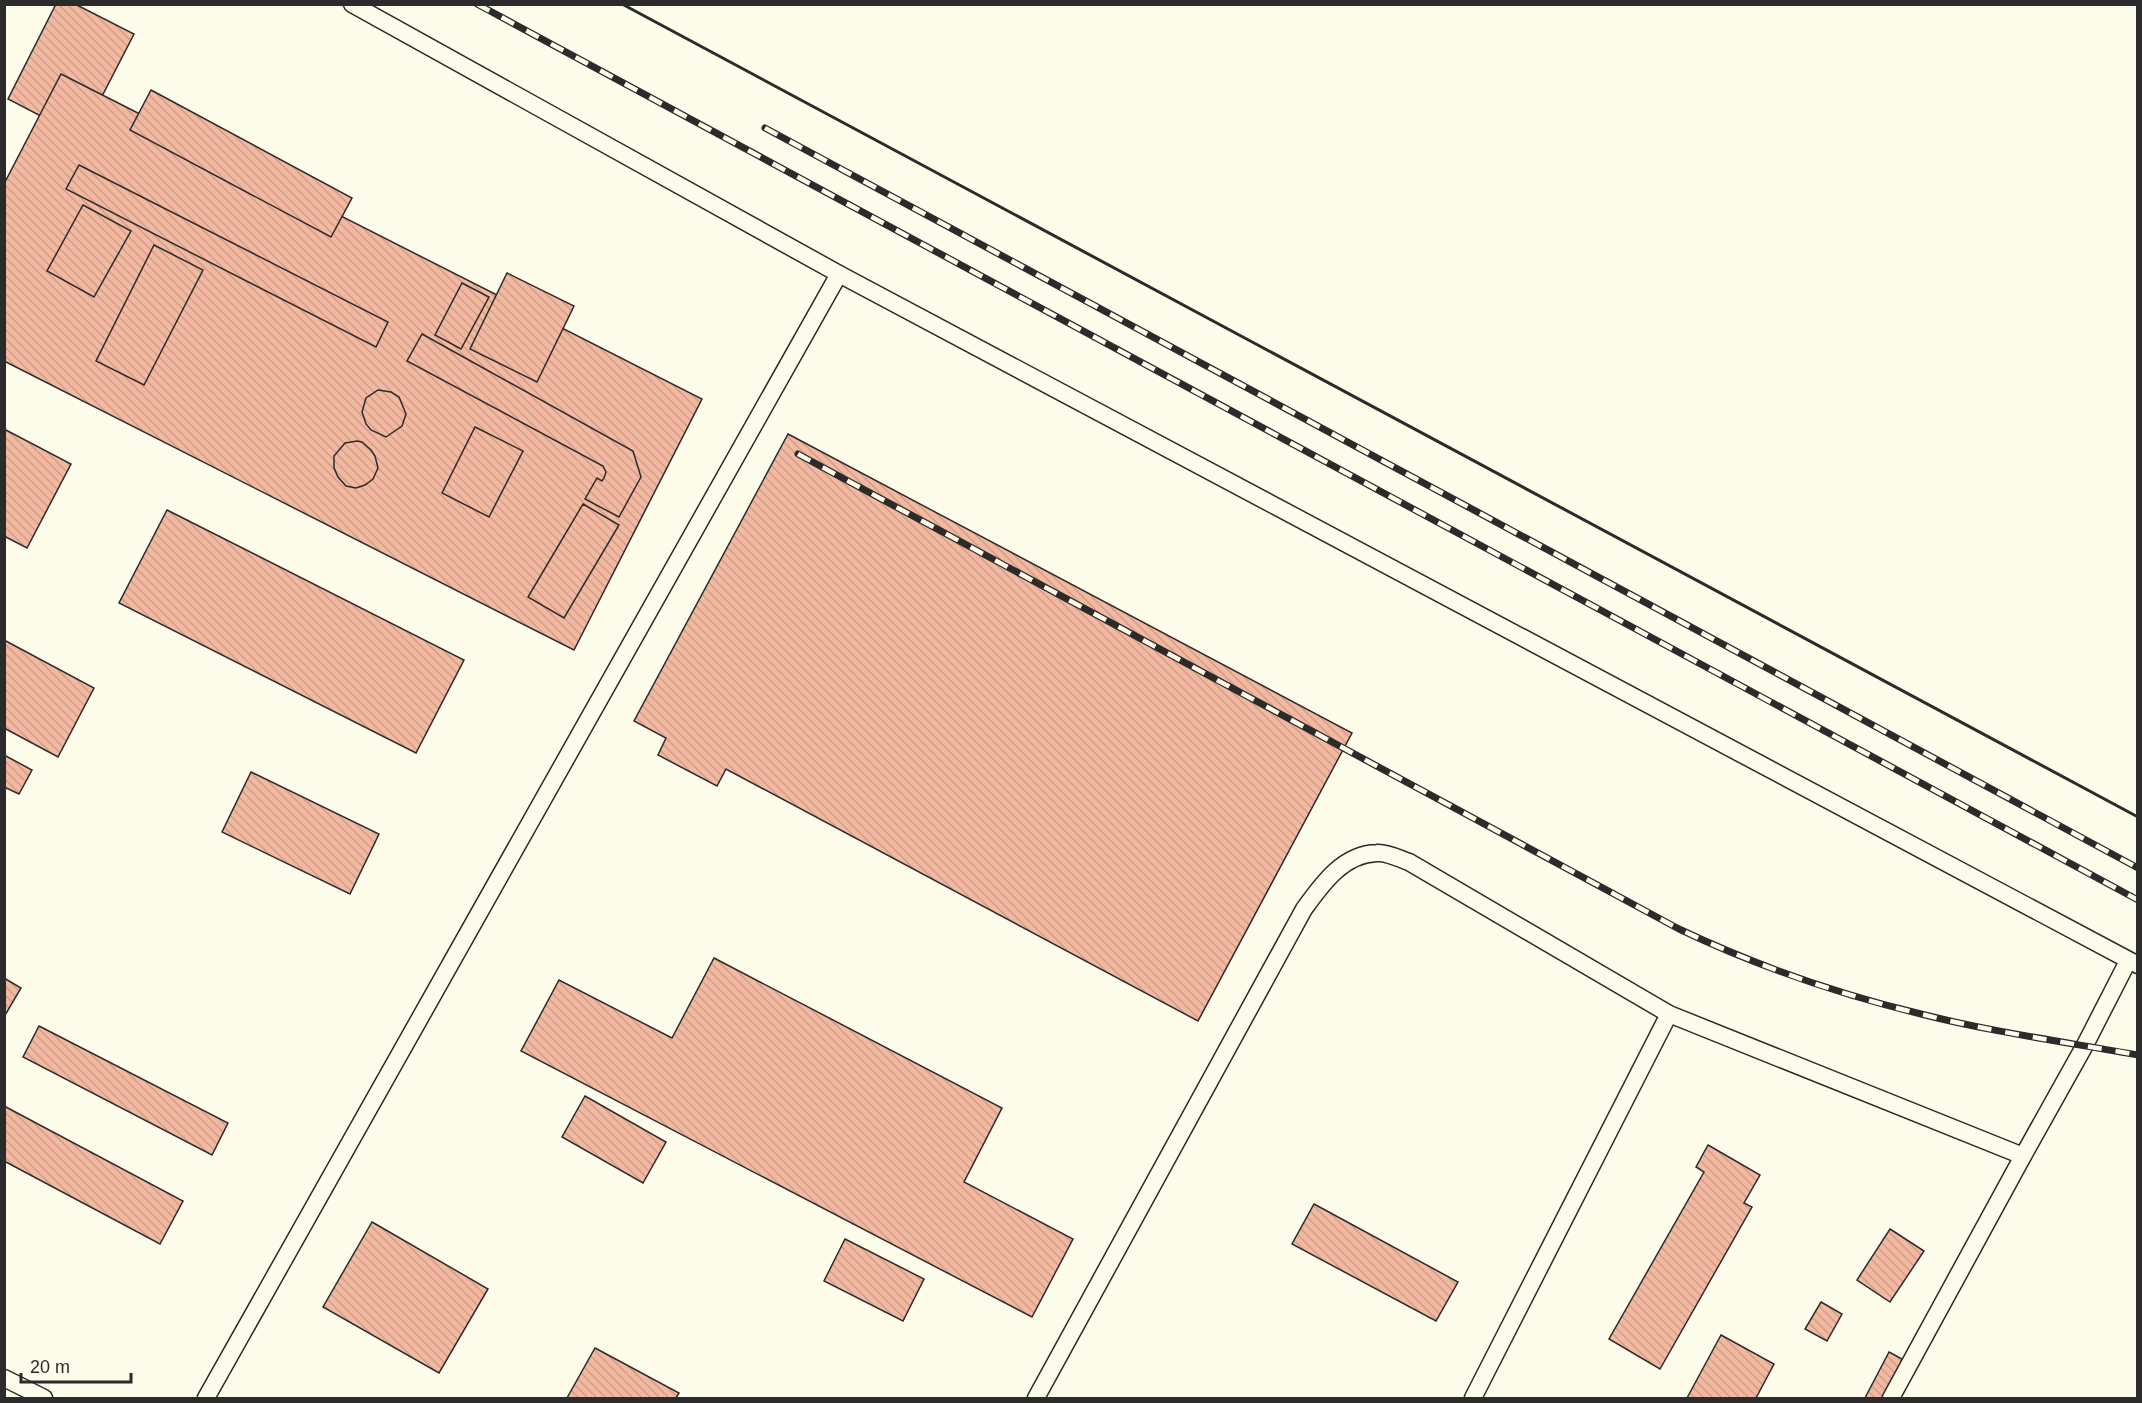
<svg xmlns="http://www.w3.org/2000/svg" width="2142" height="1403" viewBox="0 0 2142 1403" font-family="Helvetica,sans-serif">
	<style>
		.building { fill: url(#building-back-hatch); stroke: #2b2b2b; stroke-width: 1.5 }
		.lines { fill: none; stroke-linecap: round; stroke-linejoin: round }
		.lane-casing { stroke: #2b2b2b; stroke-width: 19 }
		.lane { stroke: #fdfbea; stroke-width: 16 }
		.rail-casing { stroke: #2b2b2b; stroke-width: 7 }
		.rail { stroke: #fdfbea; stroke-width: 4.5; stroke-dasharray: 14; stroke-linecap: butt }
		.wall { stroke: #2b2b2b; stroke-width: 3 }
	</style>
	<defs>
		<pattern id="building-back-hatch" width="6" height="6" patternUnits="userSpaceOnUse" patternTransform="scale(1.5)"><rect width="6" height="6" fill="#f2b8a0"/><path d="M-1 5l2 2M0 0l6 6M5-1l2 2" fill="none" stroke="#d09e8a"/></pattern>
	</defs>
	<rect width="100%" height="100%" fill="#fdfbea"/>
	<g class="building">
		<polygon points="56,4 75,4 134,34 81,137 8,99"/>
		<polygon points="61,74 702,399 574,650 4,361 4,184"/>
		<polygon points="151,90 352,198 331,237 130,130"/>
		<polygon points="79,165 388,322 376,347 66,189"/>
		<polygon points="83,205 131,231 94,297 47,271"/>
		<polygon points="154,245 203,270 144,385 96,361"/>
		<polygon points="507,273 574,306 537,382 470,349"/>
		<polygon points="462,283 489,297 461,349 435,335"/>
		<polygon points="422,334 633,451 641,477 619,517 585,499 597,478 602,481 604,478 606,472 603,466 407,361"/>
		<polygon points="378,390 391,392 399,397 406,414 402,426 386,437 371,430 366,424 362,412 366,398"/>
		<polygon points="475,427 523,451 489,517 442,493"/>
		<polygon points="4,429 71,464 27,548 4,536"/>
		<polygon points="788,434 1352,733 1198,1021 726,769 717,786 658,755 666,738 634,721"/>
		<polygon points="357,441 362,442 371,450 375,456 378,468 373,479 365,485 356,488 346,486 338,477 334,468 334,456 345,443"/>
		<polygon points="583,504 619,525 564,618 528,597"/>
		<polygon points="167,510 464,660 416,753 119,603"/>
		<polygon points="4,640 94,688 58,757 4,728"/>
		<polygon points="4,755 32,770 19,794 4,787"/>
		<polygon points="251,772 379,834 350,894 222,832"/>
		<polygon points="714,958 1002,1108 964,1182 1073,1239 1032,1317 521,1051 559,980 672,1038"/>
		<polygon points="4,978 21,988 4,1017"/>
		<polygon points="39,1026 228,1123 212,1155 23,1057"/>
		<polygon points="585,1096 666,1142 643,1183 562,1137"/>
		<polygon points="4,1106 183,1201 160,1244 4,1161"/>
		<polygon points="1708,1145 1760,1175 1744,1203 1752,1207 1660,1369 1609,1339 1704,1172 1696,1167"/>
		<polygon points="1314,1204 1458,1282 1436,1321 1292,1244"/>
		<polygon points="372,1222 488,1289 439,1373 323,1307"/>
		<polygon points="1890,1229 1924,1251 1890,1302 1857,1280"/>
		<polygon points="845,1239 924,1279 903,1321 824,1281"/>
		<polygon points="1821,1302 1842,1314 1827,1341 1805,1329"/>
		<polygon points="1721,1335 1774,1364 1756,1398 1687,1398"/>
		<polygon points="595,1348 679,1393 676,1398 567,1398"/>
		<polygon points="1889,1352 1904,1360 1884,1398 1865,1398"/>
	</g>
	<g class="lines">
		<g class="lane-casing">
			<g id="lane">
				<polyline points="352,4 839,274 2138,965"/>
				<polyline points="4,1378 44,1398"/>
				<polyline points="206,1398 839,274"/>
				<path d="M1036,1398L1304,909C1322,884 1343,854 1377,853C1387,852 1400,859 1409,862L1669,1014L2023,1156"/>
				<polyline points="1473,1398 1669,1014"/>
				<polyline points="1891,1398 2023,1156 2085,1045 2128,961"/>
			</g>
		</g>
		<use href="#lane" class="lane"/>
		<g class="rail-casing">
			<g id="rail">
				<polyline points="477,4 2138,900"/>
				<polyline points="765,128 2138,868"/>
				<path d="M798,454L1679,929C1757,966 1838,994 1921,1014C1992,1032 2065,1042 2138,1055"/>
			</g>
		</g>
		<use href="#rail" class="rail"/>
		<polyline class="wall" points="622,4 2138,817"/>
	</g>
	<rect width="2142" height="1403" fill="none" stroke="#2b2b2b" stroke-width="12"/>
	<path d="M21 1373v9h110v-9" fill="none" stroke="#2b2b2b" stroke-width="3"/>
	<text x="30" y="1373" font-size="18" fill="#2b2b2b" stroke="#fdfbea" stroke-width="4.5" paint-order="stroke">20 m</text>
</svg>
